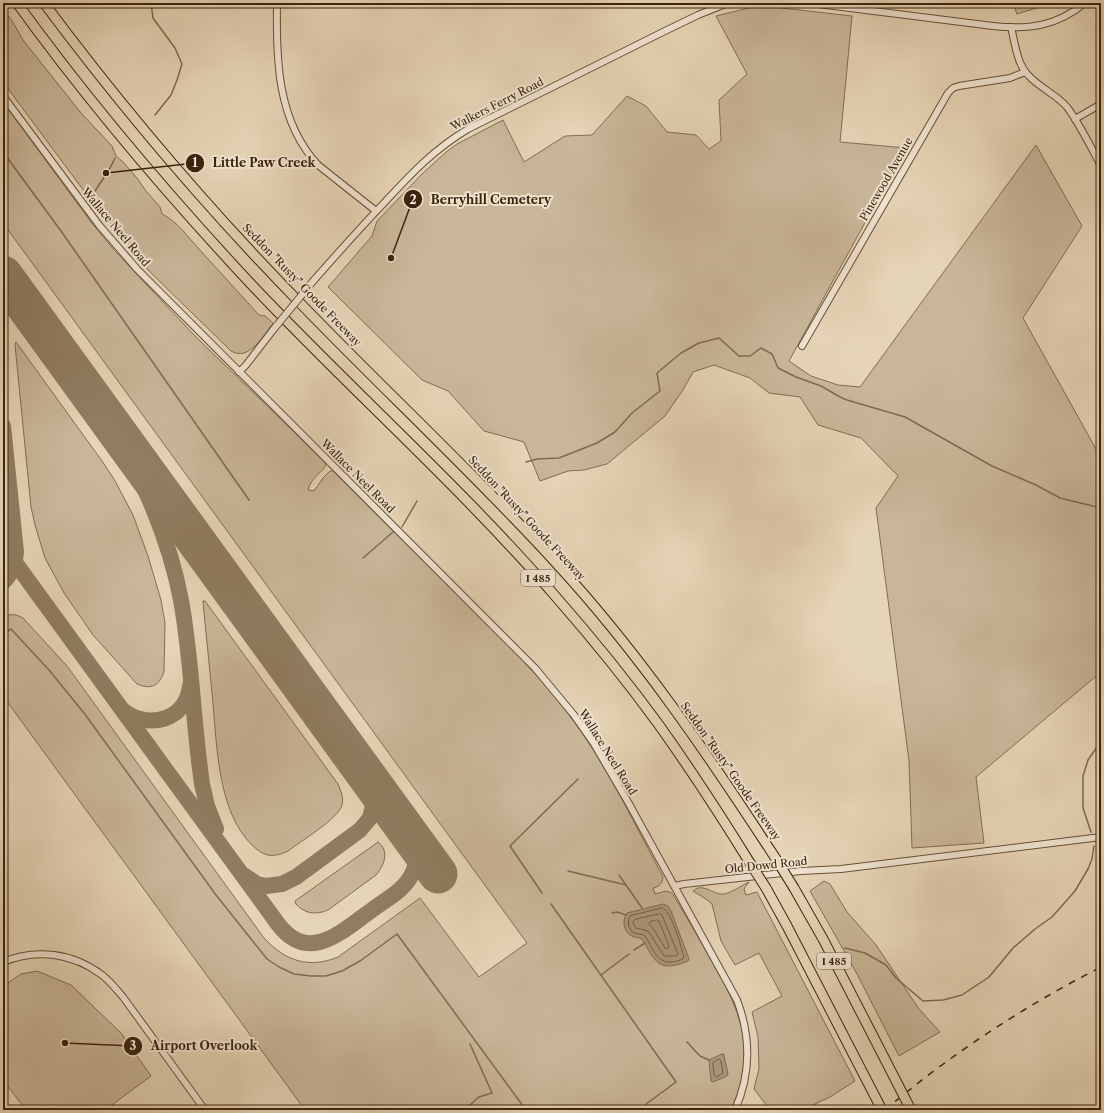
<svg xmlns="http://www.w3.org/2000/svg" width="1104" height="1113" viewBox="0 0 1104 1113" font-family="'Libre Caslon Text',serif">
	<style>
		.green { fill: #c9b699; stroke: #826d52 }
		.water { fill: #ac987c; stroke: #7f6a4f }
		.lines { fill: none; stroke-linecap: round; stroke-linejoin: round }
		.shore { stroke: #745e44; stroke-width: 1 }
		.stream { stroke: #7f6a4f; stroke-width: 1.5 }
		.taxiway { stroke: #907c60; stroke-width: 16 }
		.runway { stroke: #907c60; stroke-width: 39 }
		.minor-casing { stroke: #665036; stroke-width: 8 }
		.highway-casing { stroke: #3b240b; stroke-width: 11 }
		.minor { stroke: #efe3d0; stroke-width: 6 }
		.highway { stroke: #e6d4b6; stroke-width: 9 }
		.rail { stroke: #3b240b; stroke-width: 1.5; stroke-dasharray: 7 7; stroke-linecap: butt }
		.minor-bridge-casing { stroke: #665036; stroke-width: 8; stroke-linecap: butt }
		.highway-bridge-casing { stroke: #3b240b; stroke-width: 11; stroke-linecap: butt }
		.minor-bridge { stroke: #efe3d0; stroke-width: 6 }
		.highway-bridge { stroke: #e6d4b6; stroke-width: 9 }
		.labels { text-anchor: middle; stroke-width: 4; stroke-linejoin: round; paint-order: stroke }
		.shield { fill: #efe3d0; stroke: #715d46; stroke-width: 1 }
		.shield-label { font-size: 10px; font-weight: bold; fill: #3b240b }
		.street-label { font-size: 11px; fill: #3b240b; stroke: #efe3d0 }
		.leader { fill: none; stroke: #3b240b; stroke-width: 1.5 }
		.callout-dot { fill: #3b240b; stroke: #efe3d0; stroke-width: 1.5 }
		.mark-label { font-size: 12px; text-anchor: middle; font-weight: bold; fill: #fff }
		.callout-label { font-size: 12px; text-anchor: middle; font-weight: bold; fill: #3b240b; stroke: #efe3d0; stroke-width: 4; stroke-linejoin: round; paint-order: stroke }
	</style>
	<rect width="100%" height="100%" fill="#e6d4b6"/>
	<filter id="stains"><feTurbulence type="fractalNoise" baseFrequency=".005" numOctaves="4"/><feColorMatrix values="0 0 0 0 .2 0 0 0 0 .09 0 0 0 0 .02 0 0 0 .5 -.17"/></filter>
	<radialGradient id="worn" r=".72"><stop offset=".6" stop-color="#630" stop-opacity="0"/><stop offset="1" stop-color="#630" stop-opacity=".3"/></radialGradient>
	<g class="green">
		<polygon points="1013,3 1053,3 1017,14"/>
		<polygon points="757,6 782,8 852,16 840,142 906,148 789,361 811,376 838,385 860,387 1036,145 1082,226 1023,318 1101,458 1101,672 976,777 984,843 912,848 909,761 876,508 898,476 861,438 818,425 800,397 769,393 750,378 714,365 693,372 683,390 665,416 607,464 584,470 568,471 540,481 524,442 484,431 448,391 422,380 328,287 372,236 377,221 422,174 446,152 457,144 503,120 524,162 565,136 592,135 627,96 646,106 667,132 696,135 709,149 721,141 719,100 747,74 716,16"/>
		<path d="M3,10L11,19L23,40L81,113L112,146L116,156L123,162L137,178L146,191L160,207L162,214C178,222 187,236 199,249C219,271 239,293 259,315L265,316L273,323C264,335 249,362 231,351L149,271L107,222L3,82Z"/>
		<path d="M3,102L91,222L114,250L196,337L326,463C325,472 311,476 308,490L314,491L323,478L330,471H333L523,661C549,688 572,717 592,748C618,789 640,834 663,877C663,883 659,887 653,888L655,894L666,891L672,893C684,913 696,933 707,953C730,992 751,1029 743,1076C741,1087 735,1099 731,1110H305L3,696V616C11,614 16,614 23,618L67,666L264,938C285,961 309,969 338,957L420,898L479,977L527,943L3,223Z"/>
		<path d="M16,342L102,461L114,479L133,515L148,556L161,600L165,623L164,672C159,686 151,690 137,684L93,635L64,593L45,558L35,525L31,507L15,345Z"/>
		<path d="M203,601H205L338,784C341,791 344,798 342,805C338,819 301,841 288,851C273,858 265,857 253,846C216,811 217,740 212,693C209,663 206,633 203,602Z"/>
		<path d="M378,842C390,851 384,866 376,875L328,910C316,915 305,914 296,904L295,901Z"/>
		<polygon points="824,881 830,884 847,912 876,945 919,1009 940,1032 899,1056 856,972 810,891"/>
		<path d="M749,882L744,889L746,895L757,892L855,1081L830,1097L802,1110H779L767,1106L754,1089L759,1069L758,1037L752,1012L782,996L759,953L735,965L721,941L712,904L706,899L693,891C701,883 711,892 720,894C727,896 742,885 749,882Z"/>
		<polygon points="37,971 71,985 121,1033 151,1076 105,1110 26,1110 3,1080 3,986 21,974"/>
	</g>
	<g class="water">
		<path d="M663,904L668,906L671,911L689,959L688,961C658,973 656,962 642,939C639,937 635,938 632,936C623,932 622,920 627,913Z"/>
		<polygon points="722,1054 724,1054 724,1056 728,1074 727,1076 713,1082 711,1081 709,1060"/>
	</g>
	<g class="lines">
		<g class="shore">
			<path d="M663,908C673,915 680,944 684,957L683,959C658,969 656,953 645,936C642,934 639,934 635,933C628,931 627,921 630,916Z"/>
			<polygon points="660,914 662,915 678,954 676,956 664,956 649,932 645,930 636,928 633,923 633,921 636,919"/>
			<polygon points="657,920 659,921 669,946 667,949 665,948 655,931 649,924 650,922"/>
			<polygon points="719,1059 721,1061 723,1073 716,1077 714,1075 713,1063"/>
		</g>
		<g class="stream">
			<polyline points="151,3 153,18 175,48 182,64 177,80 171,95 155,115"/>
			<polyline points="3,152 61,231 249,500"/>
			<path d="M95,191C102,180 110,170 115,158"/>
			<polyline points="526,462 537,459 559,458 597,443 615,432 632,413 660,391 657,373 681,353 699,343 719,338 739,356 750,356 761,348 772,354 778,368 796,377 821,386 840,397 847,400 905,417 992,466 1036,485 1060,498 1101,508"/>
			<polyline points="402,527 417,501"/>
			<polyline points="363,558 393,532"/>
			<polyline points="3,634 11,629 49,670 84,713 216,895 267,959 279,967 294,974 311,976 326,976 342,971 360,961 397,934 526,1110"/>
			<polyline points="1101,649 1100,653 1101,661"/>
			<polyline points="1091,832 1083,808 1083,776 1088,760 1097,747 1101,731"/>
			<polyline points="568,871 626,885"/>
			<polyline points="619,875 642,908"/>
			<polyline points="542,893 510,846 578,779"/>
			<polyline points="551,904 676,1082 638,1110"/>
			<polyline points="612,913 617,912 626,915"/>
			<polyline points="845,948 865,953 886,965 896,978 923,1001 943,1000 962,995 989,977 1013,948 1035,929 1052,917 1075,891 1088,869 1092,859 1094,846"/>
			<polyline points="634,950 645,943"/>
			<polyline points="601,975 629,954"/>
			<polyline points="687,1042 700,1056 709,1060"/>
			<polyline points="464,1110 479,1097 492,1093 470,1044"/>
			<polyline points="492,1110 493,1107"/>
		</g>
		<g class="taxiway">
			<path d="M3,426L16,552C15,564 12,574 3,582"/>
			<path d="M114,427C144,484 169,537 181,600C192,661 193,723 202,784L207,806L216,829"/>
			<path d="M3,546L278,924C309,965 342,931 372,910C385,900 403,891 411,876C419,862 417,850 411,836"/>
			<path d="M124,711C149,730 186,720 190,686"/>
			<polyline points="245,876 257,884 266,886 282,884 296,877 360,830 370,818 374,801 372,787 363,770"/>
		</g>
		<polyline class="runway" points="3,275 438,874"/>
		<g class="minor-casing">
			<g id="minor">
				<path d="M277,3C276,59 277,121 318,165L376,211"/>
				<path d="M810,3L993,26C1029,30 1057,26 1085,3"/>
				<path d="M1011,27C1015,43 1017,65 1029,76C1040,88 1056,94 1067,107C1079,123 1091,147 1101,166"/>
				<path d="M3,96L99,225L137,269L535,668L574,715L593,742L628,802L737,1000C751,1037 751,1074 735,1110"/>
				<polyline points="1075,119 1101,104"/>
				<path d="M314,280C337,254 360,228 384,203C410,175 434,149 468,129L667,30L698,15L728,3"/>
				<polyline points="802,346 948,93 953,88 959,86 1010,78 1025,72"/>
				<polyline points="239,372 246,365 273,330"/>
				<polyline points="675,886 684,884 801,871 841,869 1101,837"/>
				<path d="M3,962C36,948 73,953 102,975C110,981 116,989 123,997L205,1110"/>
			</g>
		</g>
		<g class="highway-casing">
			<g id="highway">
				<path d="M17,3C88,101 167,194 250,283C350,389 460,486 556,597C592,638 627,681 659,725C691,770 721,816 750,863"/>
				<path d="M44,3C123,109 209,210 302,305C386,392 475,474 556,563C640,654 709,756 776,859"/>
				<polyline points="766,888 787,926 882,1110"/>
				<polyline points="794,888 823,939 873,1036"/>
			</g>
		</g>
		<use href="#minor" class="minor"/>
		<use href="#highway" class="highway"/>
		<path class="rail" d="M884,1110C904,1095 922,1079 942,1065C992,1028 1046,995 1101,967"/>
		<g class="minor-bridge-casing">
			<polyline id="minor-bridge" points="273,330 314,280"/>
		</g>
		<g class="highway-bridge-casing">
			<g id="highway-bridge">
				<polyline points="776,859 794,888"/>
				<polyline points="750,863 766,888"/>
				<polyline points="873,1036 911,1110"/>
			</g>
		</g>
		<use href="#minor-bridge" class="minor-bridge"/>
		<use href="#highway-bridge" class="highway-bridge"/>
	</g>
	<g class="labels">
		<g class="shield">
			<rect x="521" y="570" width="34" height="16" rx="3"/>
			<rect x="817" y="953" width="34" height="16" rx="3"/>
		</g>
		<g class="shield-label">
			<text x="538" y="582">I 485</text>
			<text x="834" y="965">I 485</text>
		</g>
		<g class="street-label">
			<text transform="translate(497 104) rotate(-27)" y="4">Walkers Ferry Road</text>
			<text transform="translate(886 179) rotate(-60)" y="4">Pinewood Avenue</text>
			<text transform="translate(116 227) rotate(50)" y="4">Wallace Neel Road</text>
			<text transform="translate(302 285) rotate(46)" y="4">Seddon "Rusty" Goode Freeway</text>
			<text transform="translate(358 476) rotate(45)" y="4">Wallace Neel Road</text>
			<text transform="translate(527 518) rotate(47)" y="4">Seddon "Rusty" Goode Freeway</text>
			<text transform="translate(608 752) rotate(58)" y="4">Wallace Neel Road</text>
			<text transform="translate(731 771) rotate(55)" y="4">Seddon "Rusty" Goode Freeway</text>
			<text transform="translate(766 865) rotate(-6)" y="4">Old Dowd Road</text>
		</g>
	</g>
	<path class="leader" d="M106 173L195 163M391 258L413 199M65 1043L133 1046"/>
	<g class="callout-dot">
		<circle cx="106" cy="173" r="4"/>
		<circle cx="391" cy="258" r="4"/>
		<circle cx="65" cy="1043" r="4"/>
		<circle cx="195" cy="163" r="10"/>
		<circle cx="413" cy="199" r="10"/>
		<circle cx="133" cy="1046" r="10"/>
	</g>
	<g class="mark-label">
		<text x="195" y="167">1</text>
		<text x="413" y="204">2</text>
		<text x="133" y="1050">3</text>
	</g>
	<g class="callout-label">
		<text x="264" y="167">Little Paw Creek</text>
		<text x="491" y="204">Berryhill Cemetery</text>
		<text x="204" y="1050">Airport Overlook</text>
	</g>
	<rect width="1104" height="1113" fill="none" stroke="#e6d4b6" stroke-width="16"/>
	<rect x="4" y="4" width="1096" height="1105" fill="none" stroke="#3b240b" stroke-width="2"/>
	<rect x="8" y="8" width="1088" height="1097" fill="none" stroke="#3b240b"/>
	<rect width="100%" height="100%" filter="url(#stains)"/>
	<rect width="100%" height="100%" fill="url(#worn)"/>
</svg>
